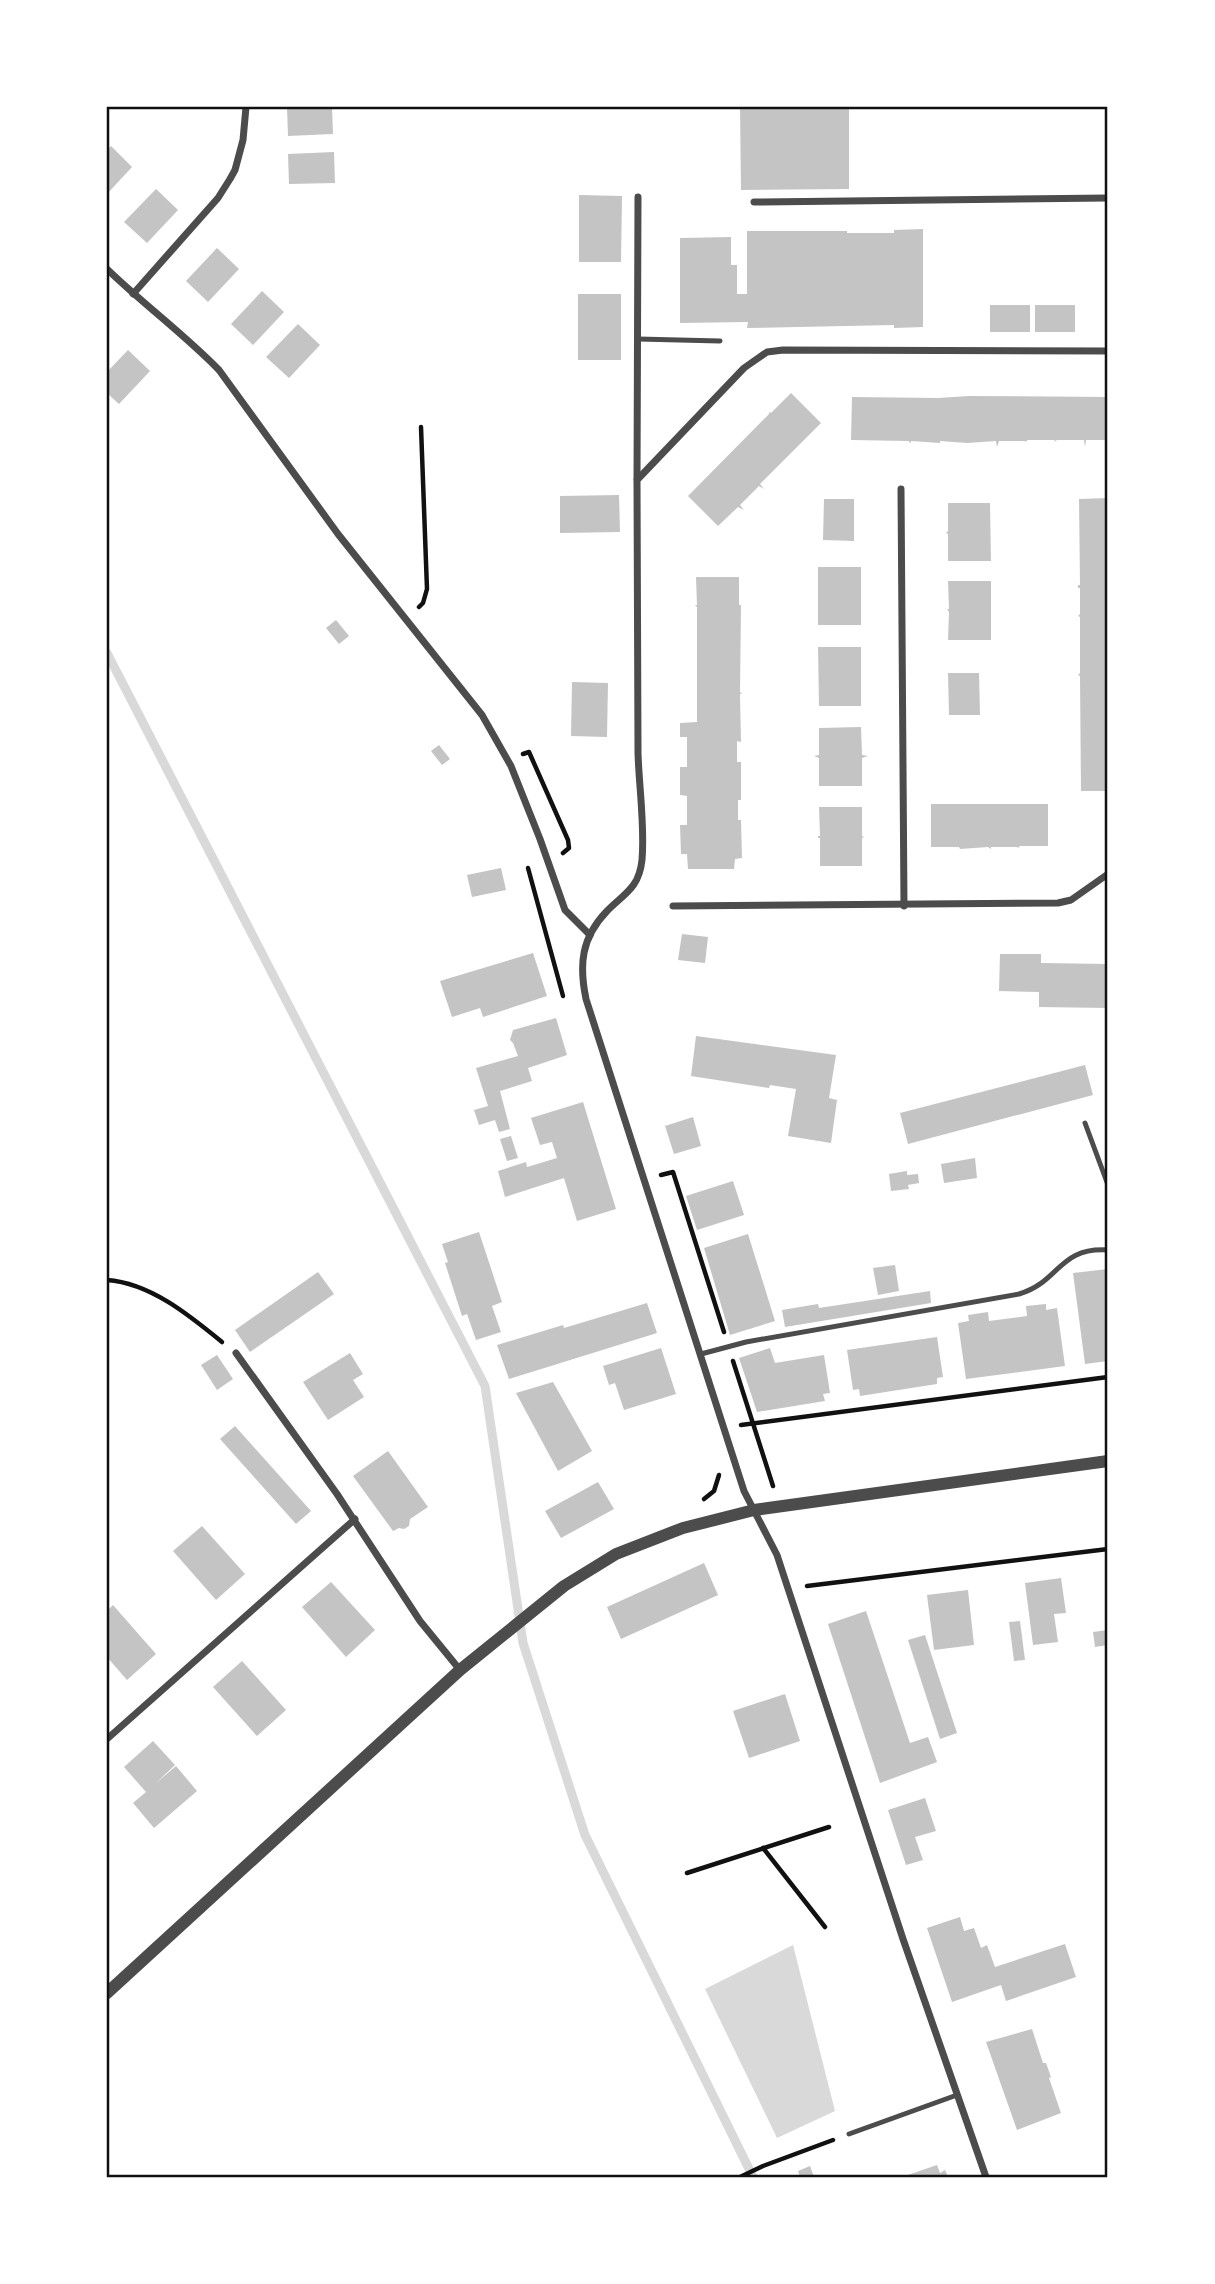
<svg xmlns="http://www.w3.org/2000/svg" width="1215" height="2284" viewBox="0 0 1215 2284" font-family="'DM Sans',sans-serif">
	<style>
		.water { fill: #d9d9d9 }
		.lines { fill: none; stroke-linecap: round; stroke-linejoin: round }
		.stream { stroke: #d9d9d9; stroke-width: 9 }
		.building { fill: #c4c4c4 }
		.path { stroke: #111; stroke-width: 4.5 }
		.service { stroke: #4c4c4c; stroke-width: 5 }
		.minor { stroke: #4c4c4c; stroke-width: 7 }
		.tertiary { stroke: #4c4c4c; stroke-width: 12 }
		.neatline { fill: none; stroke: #111; stroke-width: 2.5 }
	</style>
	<rect width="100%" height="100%" fill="#fff"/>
	<polygon class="water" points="793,1945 835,2111 777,2138 705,1989"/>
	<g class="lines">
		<polyline class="stream" points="107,653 485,1386 523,1643 585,1835 753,2177"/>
	</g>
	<g class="building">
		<polygon points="287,107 332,107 333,134 288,136"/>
		<polygon points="740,107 849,107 849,189 741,190"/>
		<polygon points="111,146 132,167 107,194 107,150"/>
		<polygon points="334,152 335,183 289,184 288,154"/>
		<polygon points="156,189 178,210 147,243 124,222"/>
		<polygon points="579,195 622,196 621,262 579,262"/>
		<polygon points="923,229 923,327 894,328 894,325 747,328 748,322 680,323 680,238 731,237 731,265 737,265 737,294 747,294 747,231 847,231 847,233 894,233 894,230"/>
		<polygon points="217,248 239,269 208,302 186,281"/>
		<polygon points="262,291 284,312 253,345 231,324"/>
		<rect x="578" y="294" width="43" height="66"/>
		<rect x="990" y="305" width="40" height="27"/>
		<rect x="1035" y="305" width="40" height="27"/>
		<polygon points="298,324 320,345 289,378 266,357"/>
		<polygon points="128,350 150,371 119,404 107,393 107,372"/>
		<polygon points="791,393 821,423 760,484 764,489 759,486 740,505 744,510 738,507 718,526 688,496 769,414 769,412 771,413"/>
		<polygon points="969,396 1108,397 1108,440 1086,440 1085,447 1084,440 1057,440 1054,442 1055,440 1028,440 1025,442 1025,441 999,441 997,447 996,441 967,443 940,441 940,443 911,441 911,443 908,441 851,440 852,397 938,398"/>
		<polygon points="619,495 620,532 560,533 560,496"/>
		<polygon points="1108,498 1108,791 1081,791 1080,676 1078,675 1080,673 1080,617 1078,616 1080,614 1080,588 1078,588 1078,585 1080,585 1079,499"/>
		<polygon points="824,499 854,499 854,541 823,540"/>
		<polygon points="948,503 990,503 991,561 948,561 948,534 946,533 948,531"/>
		<rect x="818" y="567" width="43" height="58"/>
		<polygon points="696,577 739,577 739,605 741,605 740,692 742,694 740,694 741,742 737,741 737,762 741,762 741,800 738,800 738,820 741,820 742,858 735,859 734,869 688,869 687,854 681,854 680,825 687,825 687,796 680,795 680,767 687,767 687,737 680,737 680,723 697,722 697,607 695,605 697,605"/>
		<polygon points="948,581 991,581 991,640 948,640 949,612 947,609 949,609"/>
		<polygon points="336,620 349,636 339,644 326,628"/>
		<polygon points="818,647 861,647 861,706 819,706"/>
		<polygon points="948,673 979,673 980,715 949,715"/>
		<polygon points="572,682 608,683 607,737 571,736"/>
		<polygon points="861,727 862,755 868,756 862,758 862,786 819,786 819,758 814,756 819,755 819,728"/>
		<polygon points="439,745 450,759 442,765 431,751"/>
		<polygon points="931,804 1048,804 1048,846 1020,846 1018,848 1017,847 991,847 991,849 988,847 960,849 959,847 931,847"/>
		<polygon points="819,807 862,807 862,836 864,837 862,838 862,866 820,866 820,838 818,838 818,836 820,836"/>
		<polygon points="501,868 506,890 472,897 467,875"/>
		<polygon points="682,934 708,937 705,963 678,960"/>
		<polygon points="533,953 547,996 483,1017 480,1008 452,1017 440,981"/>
		<polygon points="1000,954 1041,954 1041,963 1108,964 1108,1008 1039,1007 1039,992 999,991"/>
		<polygon points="556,1018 567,1055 528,1068 532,1081 500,1091 510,1129 499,1132 495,1120 479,1125 474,1110 488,1106 476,1068 518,1056 513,1043 510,1040 513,1030"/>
		<polygon points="696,1036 836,1055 829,1098 837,1100 831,1143 788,1136 796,1089 770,1085 769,1088 691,1076"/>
		<polygon points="1085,1065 1093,1095 908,1144 900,1113"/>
		<polygon points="583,1102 616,1209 577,1221 564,1178 505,1197 498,1171 526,1162 527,1167 557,1158 552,1142 540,1145 531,1118"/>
		<polygon points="693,1117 701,1146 674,1154 665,1126"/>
		<polygon points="511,1136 518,1158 507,1161 500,1139"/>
		<polygon points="975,1158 977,1178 944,1183 941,1164"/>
		<polygon points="907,1171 907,1175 918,1174 919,1183 908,1185 909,1189 891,1191 889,1174"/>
		<polygon points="733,1181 744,1215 697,1230 686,1196"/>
		<polygon points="479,1232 502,1302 492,1306 501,1332 476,1340 467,1314 462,1316 445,1263 448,1262 442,1244"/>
		<polygon points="748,1234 775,1321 730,1335 704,1248"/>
		<polygon points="895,1265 899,1291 878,1295 873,1268"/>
		<polygon points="1108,1269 1108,1361 1085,1364 1073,1273"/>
		<polygon points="318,1272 334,1294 250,1352 235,1330"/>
		<polygon points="930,1291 931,1303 785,1327 782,1310 818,1304 819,1308"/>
		<polygon points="647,1303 657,1333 509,1379 497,1345 563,1325 564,1328"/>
		<polygon points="1046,1304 1046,1310 1057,1308 1065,1366 966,1379 958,1323 969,1321 968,1315 988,1312 989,1321 1027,1316 1026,1306"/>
		<polygon points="937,1337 943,1377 937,1378 937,1384 860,1396 859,1389 853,1390 847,1350"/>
		<polygon points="661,1348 676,1394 624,1410 615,1383 609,1385 603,1366"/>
		<polygon points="770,1348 775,1363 824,1355 830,1393 823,1394 825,1401 757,1412 739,1358"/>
		<polygon points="350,1353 363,1374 353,1380 364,1397 328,1420 303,1382"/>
		<polygon points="217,1355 233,1379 217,1390 201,1365"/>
		<polygon points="553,1382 592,1451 558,1471 516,1393"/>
		<polygon points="235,1426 311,1511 296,1524 220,1439"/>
		<polygon points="388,1451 428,1507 410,1519 409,1526 404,1529 399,1528 393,1531 353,1476"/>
		<polygon points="598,1482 614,1509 561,1538 545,1511"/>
		<polygon points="202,1526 245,1574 216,1600 173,1551"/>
		<polygon points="704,1563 718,1595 621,1639 607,1607"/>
		<polygon points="1061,1578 1066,1613 1054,1614 1058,1642 1033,1645 1025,1583"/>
		<polygon points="331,1582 375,1630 346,1657 302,1607"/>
		<polygon points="968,1590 974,1645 934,1650 927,1595"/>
		<polygon points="113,1605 156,1654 127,1680 107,1657 107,1611"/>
		<polygon points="866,1611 910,1743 928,1737 937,1762 880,1783 828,1624"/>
		<polygon points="1020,1621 1025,1660 1014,1661 1009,1622"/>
		<polygon points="1108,1630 1108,1645 1095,1647 1093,1632"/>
		<polygon points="925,1635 957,1733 940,1739 908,1640"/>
		<polygon points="242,1661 286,1710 257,1736 213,1687"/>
		<polygon points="785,1694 800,1741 749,1758 733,1711"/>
		<polygon points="153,1741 175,1765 155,1784 176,1766 197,1791 154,1828 133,1803 146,1792 124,1767"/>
		<polygon points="925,1798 936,1831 915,1837 923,1860 906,1865 888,1810"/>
		<polygon points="960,1917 964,1931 974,1928 981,1948 987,1945 995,1967 1065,1944 1076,1977 1006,2001 1001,1985 952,2002 927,1928"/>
		<polygon points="1032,2029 1043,2063 1046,2063 1051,2077 1049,2078 1061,2113 1017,2130 986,2042"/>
		<polygon points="937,2165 940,2173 945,2170 948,2177 902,2177"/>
		<polygon points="810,2166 814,2177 800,2177 798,2171"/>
	</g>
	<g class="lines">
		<g class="path">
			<polyline points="419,607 423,603 427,589 421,427"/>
			<polyline points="523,754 529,752 568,840 569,848 563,853"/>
			<polyline points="528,868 563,996"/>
			<polyline points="661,1175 673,1172 724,1332"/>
			<path d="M107,1280C150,1283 189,1315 222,1342"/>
			<polyline points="733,1361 773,1486"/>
			<polyline points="741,1425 1108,1377"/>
			<polyline points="704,1499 714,1491 719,1475"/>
			<polyline points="807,1586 1108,1549"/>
			<polyline points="763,1848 825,1927"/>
			<polyline points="687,1873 829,1827"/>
			<polyline points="740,2177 763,2166 833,2140"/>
		</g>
		<g class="service">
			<polyline points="638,339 720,341"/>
			<polyline points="1085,1123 1108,1185"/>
			<path d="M701,1354L746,1342L1019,1294C1060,1282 1058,1247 1108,1250"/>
			<polyline points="849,2134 957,2095"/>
		</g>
		<g class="minor">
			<polyline points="754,202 1108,198"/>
			<path d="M107,269C143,304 184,334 219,370L338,534L482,715L511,766L540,839L565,910L590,935"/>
			<polyline points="133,294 218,198 230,179 235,170 243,140 246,107"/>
			<polyline points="637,479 638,197"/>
			<polyline points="901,489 904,906"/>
			<polyline points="673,906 1058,903 1071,900 1108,874"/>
			<polyline points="236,1353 337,1494 420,1621 460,1670"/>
			<polyline points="107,1739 355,1519"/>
			<path d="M986,2177L903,1939L777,1555L744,1491L586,999C579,965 581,938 607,911C625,893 639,888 642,860C645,826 639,787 638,753C637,662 638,571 637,480L744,368L767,352L783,350L1108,351"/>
		</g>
		<polyline class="tertiary" points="107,1993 460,1670 564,1586 616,1554 683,1528 754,1510 1108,1461"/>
	</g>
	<rect width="1215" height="2284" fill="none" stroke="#ffffff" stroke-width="217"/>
	<rect x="108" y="108" width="998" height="2068" class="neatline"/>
</svg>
